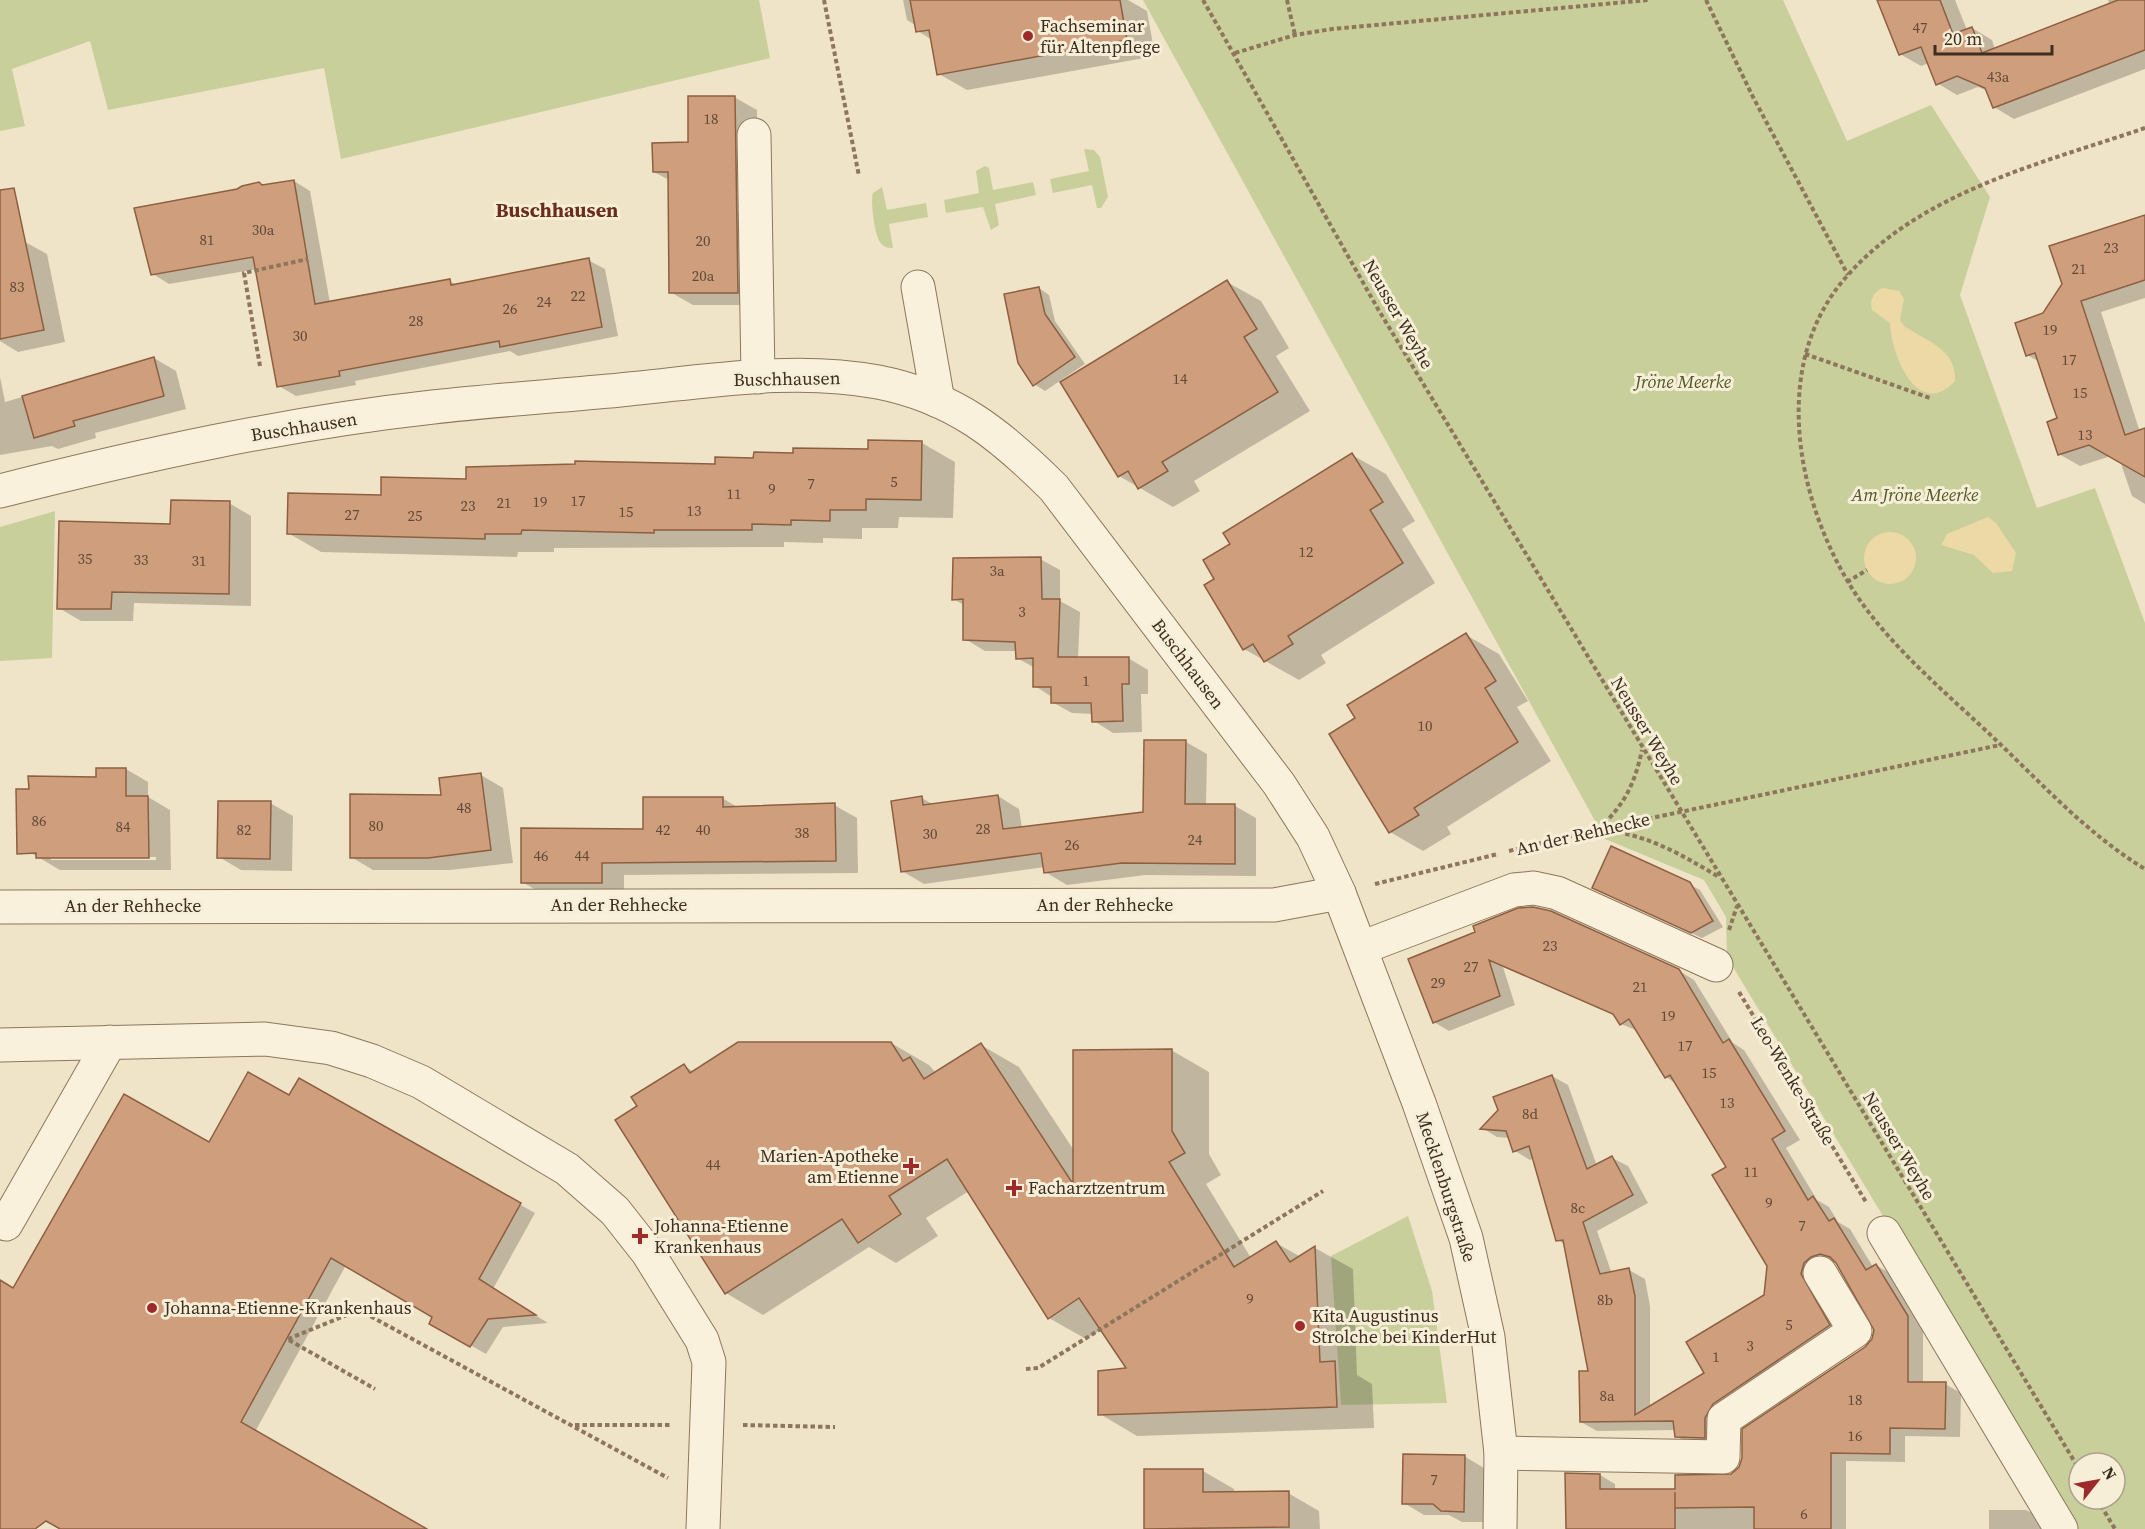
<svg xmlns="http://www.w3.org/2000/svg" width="2145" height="1529" viewBox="0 0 2145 1529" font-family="'Source Serif 4',serif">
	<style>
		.green { fill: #c9cf9b; fill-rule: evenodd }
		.sand { fill: #ecd9a5 }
		.shadow { fill: #0003; fill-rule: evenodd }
		.building { fill: #cf9f7d; stroke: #8d5f41; stroke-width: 1.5 }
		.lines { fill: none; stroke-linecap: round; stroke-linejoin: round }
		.minor-casing { stroke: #8d765c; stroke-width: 35 }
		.path { stroke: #8d765c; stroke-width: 4; stroke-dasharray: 4.5 3; stroke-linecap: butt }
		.minor { stroke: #faf1dc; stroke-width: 33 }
		.poi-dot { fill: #9e2a2b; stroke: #f7eed8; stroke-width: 2 }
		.labels { text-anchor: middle; stroke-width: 6; stroke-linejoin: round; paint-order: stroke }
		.number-label { font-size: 15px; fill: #624a37 }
		.poi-label { font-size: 18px; fill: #3d2e20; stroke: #f7eed8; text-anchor: start }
		.street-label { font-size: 18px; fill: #3d2e20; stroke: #f7eed8 }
		.park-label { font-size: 18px; font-style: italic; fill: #4d5a26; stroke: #f7eed8 }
		.neighbourhood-label { font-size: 20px; font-weight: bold; fill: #6b2e1e; stroke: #f7eed8 }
	</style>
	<rect width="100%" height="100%" fill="#f0e4c8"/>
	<g class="green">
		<polygon points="0,0 759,0 770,58 341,159 324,68 108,110 90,41 12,69 25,126 0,131"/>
		<path d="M1143,0H1783L1847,141L1931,105L1990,197L1960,295L2037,508L2095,488L2145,623V1529H2060V1510L1727,957L1726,917L1704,880L1605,839ZM2079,1463H2115V1499H2079Z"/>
		<polygon points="1084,149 1094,150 1100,157 1108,197 1101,208 1097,208 1092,185 1053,193 1050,179 1089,171"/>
		<polygon points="985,166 989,168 993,190 1033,182 1036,195 995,204 999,225 991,230 983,207 946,213 944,200 979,193 976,171"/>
		<path d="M882,187L887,210L926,203L928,217L889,224L893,248C888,248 883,247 880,242C875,236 870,201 873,193Z"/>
		<polygon points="55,511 52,658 0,661 0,527"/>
		<polygon points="1408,1216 1432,1291 1447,1403 1341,1405 1331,1256"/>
	</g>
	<g class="sand">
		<path d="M1882,288L1899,291L1904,299L1900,320L1904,326C1926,341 1957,349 1955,381C1917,421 1891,354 1890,323L1872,310C1870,299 1872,294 1882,288Z"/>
		<polygon points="1988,517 1996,523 2016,553 2012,571 1993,573 1974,555 1941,545 1947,534"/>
		<circle cx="1890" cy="558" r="26"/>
	</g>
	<g class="shadow">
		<polygon points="903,0 1128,0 1147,11 1155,56 967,90 939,74 932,40 918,31 917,26 907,20"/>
		<polygon points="1879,0 1955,0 1967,30 1972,28 1992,40 1995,49 2110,5 2108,0 2145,0 2145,69 2014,119 1994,107 1988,91 1978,87 1957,95 1937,83 1929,63 1921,66 1900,54"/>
		<polygon points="734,97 757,110 760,305 693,305 670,292 669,180 654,172 690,144"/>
		<polygon points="294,181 310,191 330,303 449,281 457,285 588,260 605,269 618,336 518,356 510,351 355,381 356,385 296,396 279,386 257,269 169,284 153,274 263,186"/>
		<polygon points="2145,217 2145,298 2101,312 2140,432 2145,430 2145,504 2132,496 2120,461 2111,456 2080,466 2059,454 2059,419 2040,362 2027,355 2044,315"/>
		<polygon points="25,242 47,254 65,342 18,352 0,341 0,247"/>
		<polygon points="1227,282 1261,301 1289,348 1276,356 1310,411 1194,481 1200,491 1173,507 1119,476"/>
		<polygon points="1039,288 1049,295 1055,321 1085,364 1045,391 1034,384"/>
		<polygon points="154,358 176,371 186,409 95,433 96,438 58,449 52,446 0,455 0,377 5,402"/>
		<polygon points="869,441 922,443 955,462 953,518 899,517 898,528 862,528 862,539 823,538 823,543 784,542 784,547 554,548 554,552 518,552 517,557 321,552 288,533 382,497 468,480 717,466 794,455 869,451"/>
		<polygon points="1352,455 1386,474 1415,521 1402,529 1435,583 1321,655 1326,663 1299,680 1244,649 1216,579 1232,544"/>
		<polygon points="229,503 251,516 251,606 134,603 133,621 81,621 59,608 171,525"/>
		<polygon points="1040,559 1060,570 1060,601 1080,612 1078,659 1128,658 1148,670 1148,694 1141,694 1142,732 1113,733 1094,721 1093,714 1072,713 1052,702 1052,697 1035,686 1035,668 1017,658 1017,651 985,651 965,639 964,605 953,599"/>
		<polygon points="1466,635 1499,654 1528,701 1517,707 1551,761 1447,827 1451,834 1423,851 1390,832 1357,718"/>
		<polygon points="1186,742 1207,754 1206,806 1235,806 1256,818 1256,876 1145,875 1067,885 1045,872 1045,867 924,884 902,871 922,798 934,805 998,796 1019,809 1022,828 1144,813"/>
		<path d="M126,769L148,782V797L170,810L171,870H60L31,853L98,778ZM51,857H156V860H51Z"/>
		<polygon points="481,775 503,788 513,863 450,870 373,870 351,857 443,797"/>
		<polygon points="722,798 739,808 834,805 857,818 858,873 624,875 624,895 545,895 522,882"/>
		<polygon points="270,803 293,816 292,871 241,870 219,857"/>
		<polygon points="1689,884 1700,890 1723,927 1702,938 1594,888"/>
		<polygon points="1477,932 1678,970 1694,980 1733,1043 1744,1050 1800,1140 1786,1148 1817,1200 1829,1207 1838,1222 1850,1229 1873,1267 1876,1265 1891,1274 1923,1326 1923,1384 1945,1384 1961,1393 1960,1437 1905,1436 1905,1462 1846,1461 1846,1529 1567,1529 1600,1475 1615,1484 1615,1490 1677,1491 1732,1475 1866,1348 1873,1340 1873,1321 1837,1262 1827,1265 1844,1334 1720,1446 1692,1445 1676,1436 1676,1430 1597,1431 1581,1422 1590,1372 1565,1245 1558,1240 1534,1158 1530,1160 1515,1151 1510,1138 1497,1137 1482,1128 1552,1076 1568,1085 1597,1166 1612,1158 1628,1166 1648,1203 1597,1231 1612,1274 1629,1270 1645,1279 1650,1306 1650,1408 1706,1373 1765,1295 1768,1266 1728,1167 1677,1084 1666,1077 1638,1031 1621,1024 1616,1016 1503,967 1515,1005 1449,1031 1434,1022"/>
		<polygon points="891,1043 929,1065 936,1073 981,1045 1019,1067 1075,1152 1171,1050 1209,1072 1209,1154 1221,1175 1206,1184 1251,1258 1276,1243 1301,1257 1315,1248 1353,1269 1357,1375 1372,1384 1374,1428 1137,1436 1100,1414 1128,1369 1102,1329 1086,1339 1049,1318 969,1191 926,1218 938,1236 896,1263 869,1247 763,1315 726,1293 640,1106 684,1066 694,1072"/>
		<polygon points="300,1080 535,1213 493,1289 548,1323 503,1327 486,1354 431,1323 434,1317 346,1265 255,1432 424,1529 63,1529 15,1501 31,1529 0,1529 0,1282 14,1290 210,1144 290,1097"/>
		<polygon points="1464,1456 1484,1468 1484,1522 1462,1522 1449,1515 1424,1515 1404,1503"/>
		<polygon points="1145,1471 1203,1471 1234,1489 1234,1493 1288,1493 1319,1511 1320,1529 1144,1529"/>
		<polygon points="1989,1510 2026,1510 2038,1516 2041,1529 1989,1529"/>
	</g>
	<g class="building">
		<polygon points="910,0 1120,0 1127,40 937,75 929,30 916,32"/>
		<polygon points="1877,0 1940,0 1953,34 1972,27 1982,53 2118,0 2145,0 2145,50 1993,108 1985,88 1957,76 1936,85 1921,47 1899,55"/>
		<polygon points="688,96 735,96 738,293 669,293 668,172 653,172 652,143 688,142"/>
		<polygon points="294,180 315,304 450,279 451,285 589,258 602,327 500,347 499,341 339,371 340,376 277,387 253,257 151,275 134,208 237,189 242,186 259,182 262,185"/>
		<polygon points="14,188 44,330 0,339 0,190"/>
		<polygon points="2145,215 2145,280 2081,301 2125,435 2145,428 2145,477 2089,445 2058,455 2047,422 2057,418 2046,386 2035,353 2026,356 2015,323 2043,313 2062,284 2049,246"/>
		<polygon points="1227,280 1257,329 1244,337 1278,392 1162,462 1168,471 1138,489 1128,471 1118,477 1060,382"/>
		<polygon points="1039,287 1045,314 1075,357 1033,386 1018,363 1004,294"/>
		<polygon points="154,357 164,396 73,421 75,426 34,438 22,396"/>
		<polygon points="868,440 922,441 921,500 866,499 866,510 830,510 830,521 791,520 791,525 752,524 752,530 654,530 654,533 522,530 521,534 485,534 485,539 287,534 288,493 381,495 381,477 466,479 466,467 575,464 575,461 715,464 715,457 753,458 754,452 793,453 793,448 868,449"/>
		<polygon points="1352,453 1383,502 1370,510 1403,563 1288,636 1293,644 1264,662 1253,644 1243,650 1204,585 1214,579 1203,560 1230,544 1223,533"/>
		<polygon points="171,500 230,501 229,594 112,592 111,609 57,609 59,521 170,524"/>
		<polygon points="1041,557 1042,599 1060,599 1058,657 1129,657 1129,684 1122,684 1123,721 1092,722 1091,703 1051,703 1051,687 1033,687 1033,658 1016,659 1015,642 963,640 963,599 952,600 953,558"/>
		<polygon points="1466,633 1496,681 1485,688 1518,742 1414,808 1419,815 1389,833 1329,734 1355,718 1347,705"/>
		<polygon points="1144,740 1186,740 1185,804 1235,804 1235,864 1122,863 1044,873 1041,853 901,872 891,801 922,796 923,805 998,795 1003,829 1143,812"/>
		<polygon points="96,768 126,768 126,796 148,796 149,858 36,858 36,853 17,854 16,789 29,789 28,776 96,777"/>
		<polygon points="481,773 491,850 428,858 350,858 350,794 441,795 439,778"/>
		<polygon points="643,797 723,797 723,807 835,803 836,861 602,863 602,883 521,883 521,828 643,829"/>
		<polygon points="218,801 271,801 270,859 217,858"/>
		<polygon points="1611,846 1690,882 1713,921 1691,933 1592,888"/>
		<polygon points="1533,907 1551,911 1679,969 1723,1043 1729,1039 1785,1131 1772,1139 1808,1200 1813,1196 1829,1221 1834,1218 1866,1270 1876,1264 1908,1316 1908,1382 1946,1382 1945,1429 1890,1428 1890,1454 1831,1453 1831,1529 1754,1529 1754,1507 1675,1508 1675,1492 1675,1529 1566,1529 1565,1473 1600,1474 1600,1489 1675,1489 1675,1475 1731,1474 1739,1467 1742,1458 1742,1429 1865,1347 1872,1339 1874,1330 1836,1263 1830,1257 1820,1254 1811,1257 1804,1263 1801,1274 1830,1325 1713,1404 1705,1418 1705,1438 1675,1437 1673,1421 1580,1422 1579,1371 1588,1371 1563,1240 1556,1241 1529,1146 1513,1152 1506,1131 1480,1129 1498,1110 1493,1097 1552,1075 1587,1169 1612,1156 1633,1195 1583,1222 1600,1274 1629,1268 1635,1296 1635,1415 1704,1373 1686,1342 1764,1295 1767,1266 1712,1175 1726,1167 1670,1075 1665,1078 1629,1019 1620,1025 1613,1014 1489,960 1500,996 1433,1023 1408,959 1475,932 1473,926 1518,908"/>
		<polygon points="738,1042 891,1042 903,1061 910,1057 924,1079 981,1043 1073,1184 1073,1050 1172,1049 1172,1131 1185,1153 1169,1162 1234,1267 1276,1241 1290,1262 1315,1246 1320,1362 1335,1361 1337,1407 1098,1415 1098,1371 1126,1368 1079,1298 1048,1319 947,1159 889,1196 901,1214 858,1243 842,1219 725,1294 615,1120 637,1106 631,1097 684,1064 690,1073"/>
		<polygon points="248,1072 289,1095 299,1078 521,1203 479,1279 536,1315 488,1319 470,1347 429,1324 432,1317 331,1258 241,1422 427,1529 60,1529 46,1521 35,1529 0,1529 0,1280 13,1288 124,1094 209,1142"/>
		<polygon points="1403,1454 1465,1455 1464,1512 1441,1511 1433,1504 1402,1504"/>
		<polygon points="1144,1469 1203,1469 1203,1492 1289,1491 1289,1527 1144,1529"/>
	</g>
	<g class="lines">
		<g class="minor-casing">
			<g id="minor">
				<polyline points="754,135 758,377"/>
				<polyline points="918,287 938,401"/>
				<path d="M0,491C142,455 287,423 433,407C495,400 558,396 620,390C705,382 793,366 878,382C955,397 1001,435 1054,488L1279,784L1313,837L1339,893L1419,1103L1466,1238L1488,1337L1501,1453L1500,1529"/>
				<polyline points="0,907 1274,905 1339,893"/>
				<polyline points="1361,948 1514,890 1534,888 1557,893 1716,965"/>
				<polyline points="0,1045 265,1039 331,1048 372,1061 421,1082 567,1169 615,1211 648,1253 702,1340 709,1362 703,1529"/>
				<polyline points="6,1224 110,1042"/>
				<polyline points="1884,1233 2061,1529"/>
				<polyline points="1501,1453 1723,1457 1724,1419 1855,1331 1820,1273"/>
			</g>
		</g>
		<g class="path">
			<polyline points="824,0 859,176"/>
			<polyline points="1203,0 1378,309 2079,1469"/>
			<polyline points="1287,0 1295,35"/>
			<polyline points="1706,0 1753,97 1848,275"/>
			<polyline points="1235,53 1295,35 1332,29 1648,0"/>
			<path d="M2145,128C2043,163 1922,191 1847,276C1772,360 1794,490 1847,580C1882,641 1948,694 1998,742C2045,787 2089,835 2145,869"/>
			<polyline points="1805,354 1930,398"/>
			<polyline points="260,366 244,273 308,259"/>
			<polyline points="1847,582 1867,570"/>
			<path d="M1599,829C1625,803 1634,786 1642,750"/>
			<path d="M1603,830C1649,835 1680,854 1719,877"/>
			<polyline points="1509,851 1599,829 2000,745"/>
			<polyline points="1375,884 1498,854"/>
			<polyline points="1729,930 1737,906"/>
			<polyline points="1739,992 1866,1202"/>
			<polyline points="288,1339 359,1310 668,1478"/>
			<polyline points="289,1340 375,1389"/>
			<polyline points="1026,1369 1038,1368 1323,1191"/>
			<polyline points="575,1425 670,1425"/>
			<polyline points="743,1425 835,1427"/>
			<polyline points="2097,1499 2115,1529"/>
		</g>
		<use href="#minor" class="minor"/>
	</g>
	<g class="poi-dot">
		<circle cx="1028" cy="36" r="6"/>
		<path d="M908 1157h6v6h6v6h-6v6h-6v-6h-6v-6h6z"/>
		<path d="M1011 1179h6v6h6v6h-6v6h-6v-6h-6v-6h6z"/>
		<path d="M637 1227h6v6h6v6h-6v6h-6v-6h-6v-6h6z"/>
		<circle cx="152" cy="1308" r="6"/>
		<circle cx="1300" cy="1326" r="6"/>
	</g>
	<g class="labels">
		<g class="number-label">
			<text x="1920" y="33">47</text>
			<text x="1998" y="82">43a</text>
			<text x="711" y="124">18</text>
			<text x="263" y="235">30a</text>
			<text x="207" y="245">81</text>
			<text x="703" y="246">20</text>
			<text x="2111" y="253">23</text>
			<text x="2079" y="274">21</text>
			<text x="703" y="281">20a</text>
			<text x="17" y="292">83</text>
			<text x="578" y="301">22</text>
			<text x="544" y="307">24</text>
			<text x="510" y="314">26</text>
			<text x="416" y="326">28</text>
			<text x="2050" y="335">19</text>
			<text x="300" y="341">30</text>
			<text x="2069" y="365">17</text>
			<text x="1180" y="384">14</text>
			<text x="2080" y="398">15</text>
			<text x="2085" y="440">13</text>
			<text x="894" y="487">5</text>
			<text x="811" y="489">7</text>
			<text x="772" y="494">9</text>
			<text x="734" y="499">11</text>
			<text x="578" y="506">17</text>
			<text x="540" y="507">19</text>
			<text x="504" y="508">21</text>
			<text x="468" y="511">23</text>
			<text x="694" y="516">13</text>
			<text x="626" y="517">15</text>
			<text x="352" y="520">27</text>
			<text x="415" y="521">25</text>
			<text x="1306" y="557">12</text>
			<text x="85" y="564">35</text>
			<text x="141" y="565">33</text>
			<text x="199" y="566">31</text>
			<text x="997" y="576">3a</text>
			<text x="1022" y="617">3</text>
			<text x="1086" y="686">1</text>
			<text x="1425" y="731">10</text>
			<text x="464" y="813">48</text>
			<text x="39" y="826">86</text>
			<text x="376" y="831">80</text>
			<text x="123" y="832">84</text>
			<text x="983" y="834">28</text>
			<text x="244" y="835">82</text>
			<text x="663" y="835">42</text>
			<text x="703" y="835">40</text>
			<text x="802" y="838">38</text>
			<text x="930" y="839">30</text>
			<text x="1195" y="845">24</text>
			<text x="1072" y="850">26</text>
			<text x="541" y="861">46</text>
			<text x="582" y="861">44</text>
			<text x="1550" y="951">23</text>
			<text x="1471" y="972">27</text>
			<text x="1438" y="988">29</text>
			<text x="1640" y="992">21</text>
			<text x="1668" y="1021">19</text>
			<text x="1685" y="1051">17</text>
			<text x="1709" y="1078">15</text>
			<text x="1727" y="1108">13</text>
			<text x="1530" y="1119">8d</text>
			<text x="713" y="1170">44</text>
			<text x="1751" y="1177">11</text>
			<text x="1769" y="1208">9</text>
			<text x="1578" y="1213">8c</text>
			<text x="1802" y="1231">7</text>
			<text x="1250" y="1304">9</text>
			<text x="1605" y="1305">8b</text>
			<text x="1789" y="1330">5</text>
			<text x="1750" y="1351">3</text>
			<text x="1716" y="1362">1</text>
			<text x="1607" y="1401">8a</text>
			<text x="1855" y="1405">18</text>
			<text x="1855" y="1441">16</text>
			<text x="1434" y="1485">7</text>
			<text x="1804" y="1519">6</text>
		</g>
		<g class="poi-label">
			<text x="1040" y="32">Fachseminar<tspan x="1040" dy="21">für Altenpflege</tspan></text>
			<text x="899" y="1162" text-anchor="end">Marien-Apotheke<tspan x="899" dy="21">am Etienne</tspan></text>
			<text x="1028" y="1194">Facharztzentrum</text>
			<text x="654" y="1232">Johanna-Etienne<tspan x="654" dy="21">Krankenhaus</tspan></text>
			<text x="164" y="1314">Johanna-Etienne-Krankenhaus</text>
			<text x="1312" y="1322">Kita Augustinus<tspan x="1312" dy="21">Strolche bei KinderHut</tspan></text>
		</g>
		<g class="street-label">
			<text transform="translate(1398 314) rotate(60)" y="6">Neusser Weyhe</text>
			<text transform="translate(787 379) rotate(-1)" y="6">Buschhausen</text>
			<text transform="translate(304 427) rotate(-9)" y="6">Buschhausen</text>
			<text transform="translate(1188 664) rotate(53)" y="6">Buschhausen</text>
			<text transform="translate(1647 731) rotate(59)" y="6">Neusser Weyhe</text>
			<text transform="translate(1583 834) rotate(-13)" y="6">An der Rehhecke</text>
			<text x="619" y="911">An der Rehhecke</text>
			<text x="1105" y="911">An der Rehhecke</text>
			<text x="133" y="912">An der Rehhecke</text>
			<text transform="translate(1793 1081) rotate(59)" y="6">Leo-Wenke-Straße</text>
			<text transform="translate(1899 1146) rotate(59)" y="6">Neusser Weyhe</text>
			<text transform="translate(1446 1187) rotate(72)" y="6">Mecklenburgstraße</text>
		</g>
		<g class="park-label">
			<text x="1683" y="388">Jröne Meerke</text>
			<text x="1915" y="501">Am Jröne Meerke</text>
		</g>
		<g class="neighbourhood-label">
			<text x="557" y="217">Buschhausen</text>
		</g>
	</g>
	<g transform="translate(2097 1481) rotate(59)"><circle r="28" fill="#f7eed8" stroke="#ada18e" stroke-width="1.5"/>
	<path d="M0-4.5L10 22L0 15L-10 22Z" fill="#9e2a2b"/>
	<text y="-9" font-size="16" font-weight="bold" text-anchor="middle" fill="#3d2e20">N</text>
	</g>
	<path d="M1935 45v9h117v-9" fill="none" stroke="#3d2e20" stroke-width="3"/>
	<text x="1944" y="45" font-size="18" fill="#3d2e20" stroke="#f7eed8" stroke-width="4.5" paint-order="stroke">20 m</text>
</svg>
